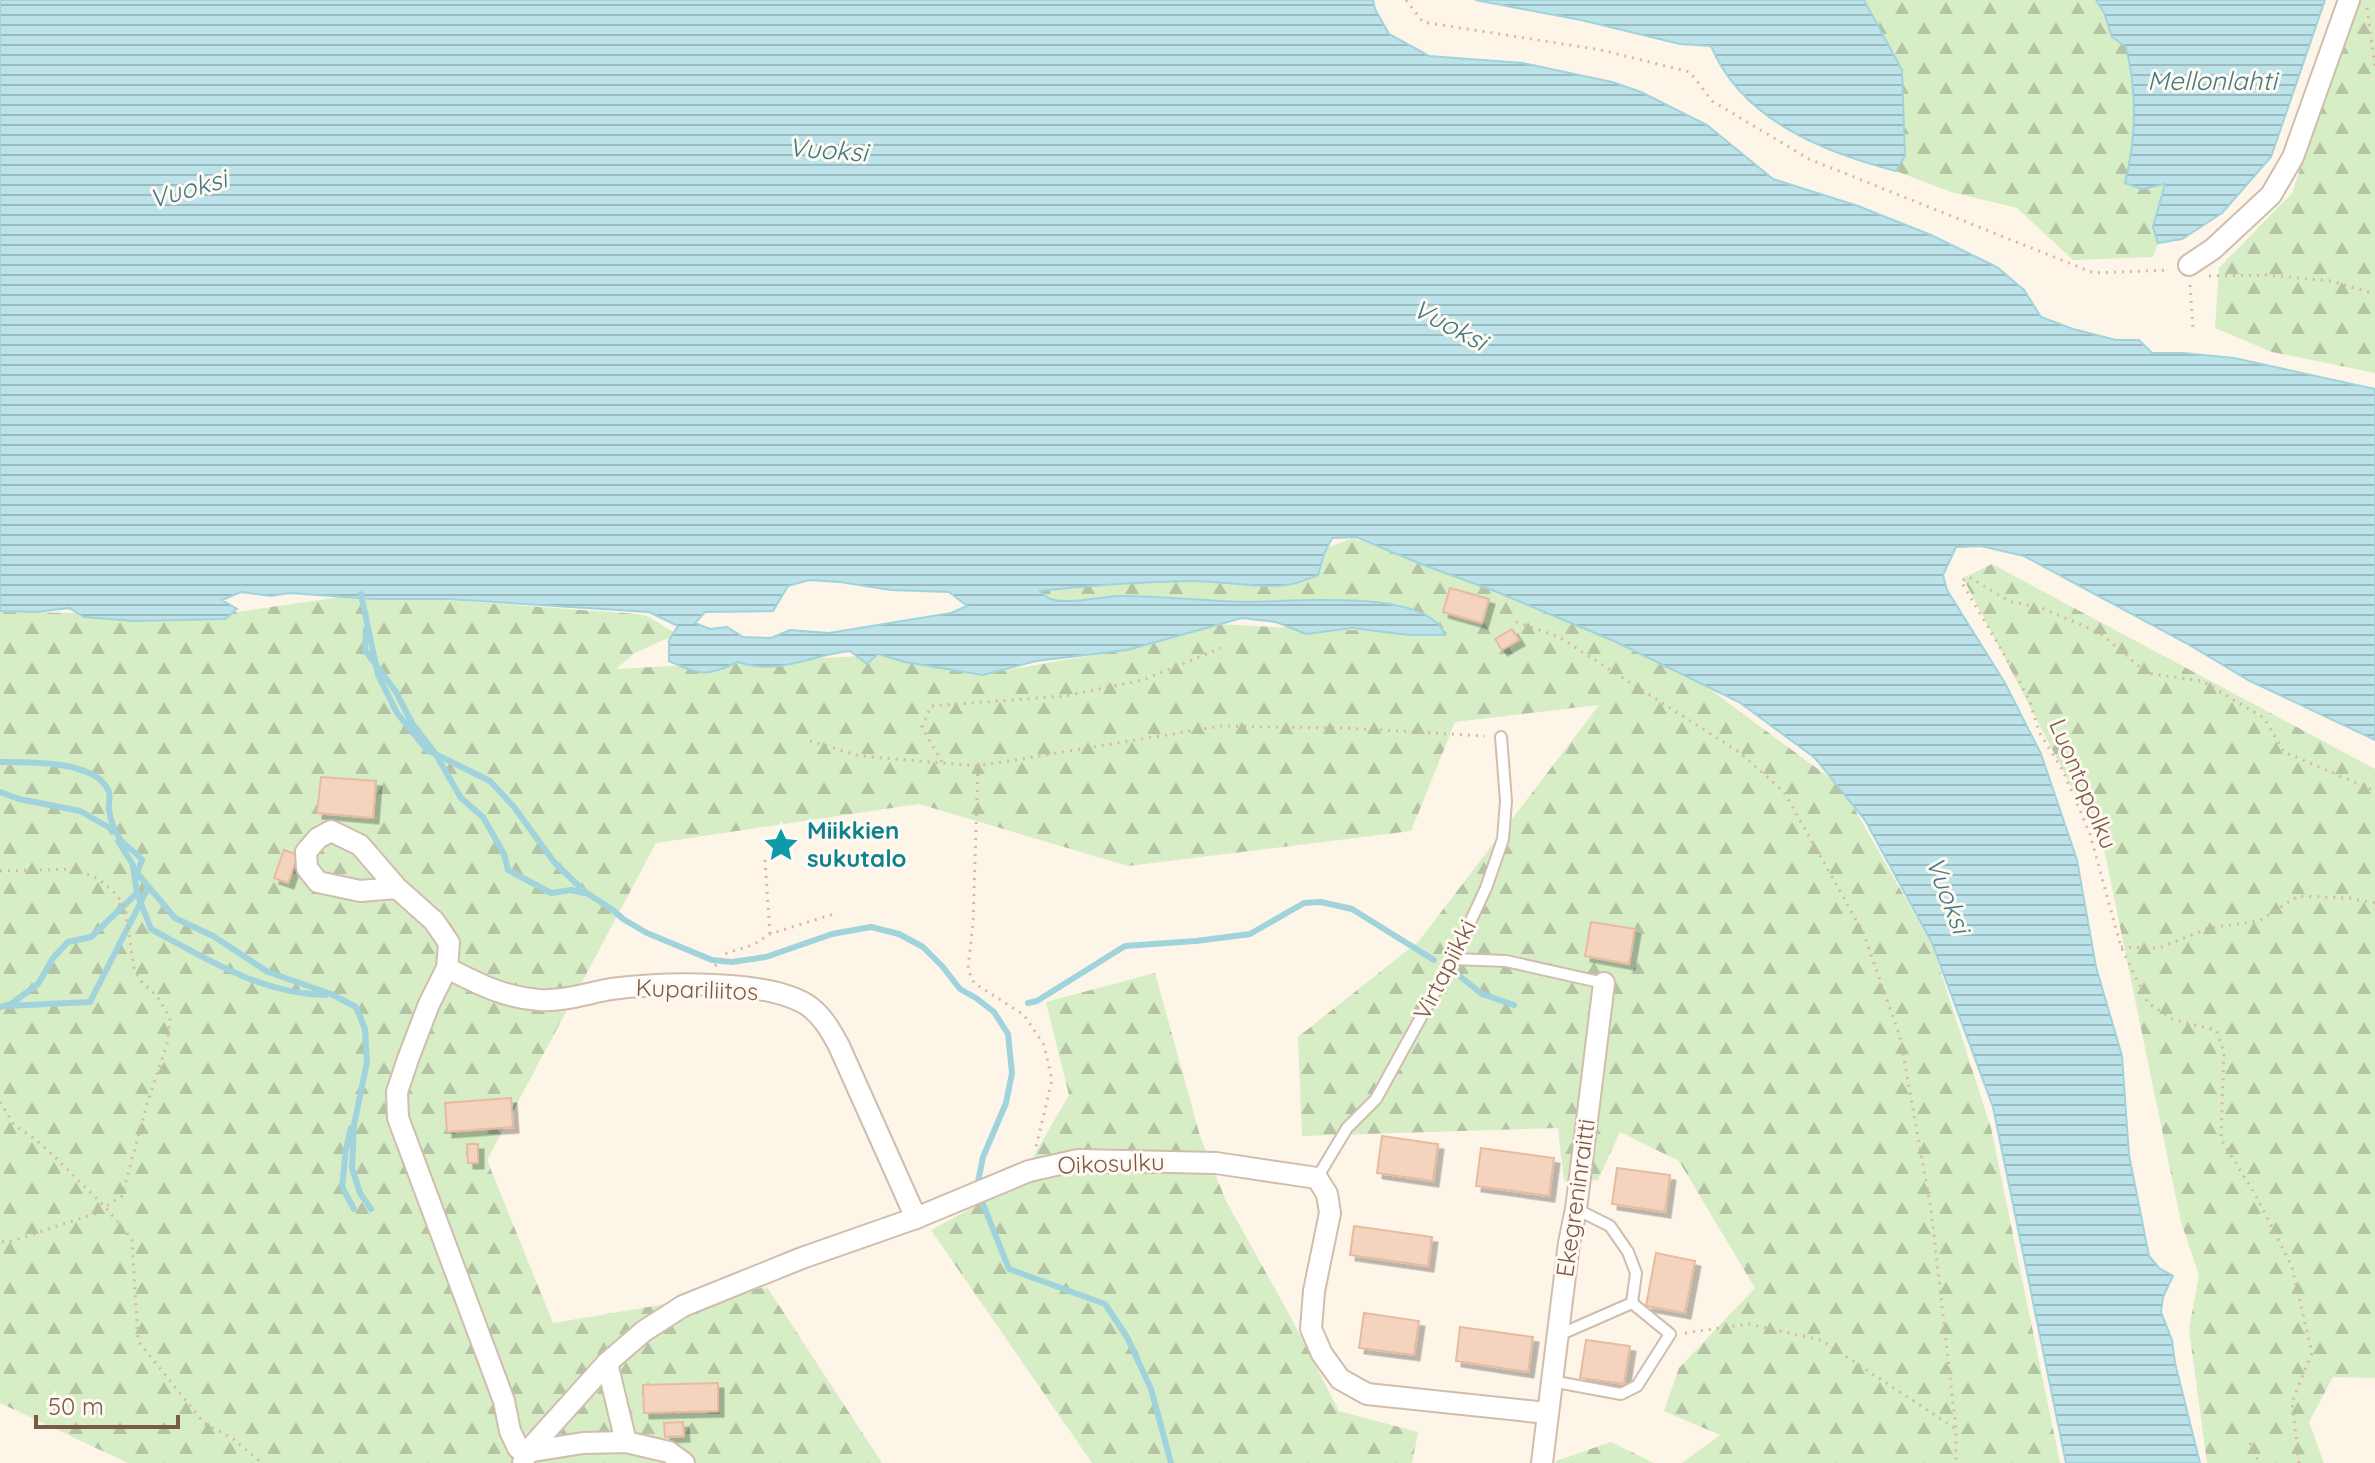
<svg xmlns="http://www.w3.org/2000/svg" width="2375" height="1463" viewBox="0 0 2375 1463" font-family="Quicksand,sans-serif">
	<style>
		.forest { fill: url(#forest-firs) }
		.water { fill: url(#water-rules); stroke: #a1d3dc; stroke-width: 2; fill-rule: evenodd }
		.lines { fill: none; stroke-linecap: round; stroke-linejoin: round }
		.stream { stroke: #a1d3dc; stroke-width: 6 }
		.building { fill: #f5d4bf; stroke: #e8ba9e; stroke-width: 2; filter: url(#shadow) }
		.lane-casing { stroke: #d1bdad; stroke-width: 14 }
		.street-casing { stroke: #d1bdad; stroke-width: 24 }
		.path { stroke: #dbb7a1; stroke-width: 3; stroke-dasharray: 2 6; stroke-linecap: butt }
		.lane { stroke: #fff; stroke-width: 10 }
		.street { stroke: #fff; stroke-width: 20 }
		.labels { text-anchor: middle; stroke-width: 6; stroke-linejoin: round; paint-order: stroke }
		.street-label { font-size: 24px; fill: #7a5b4a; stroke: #fff9f1 }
		.culture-label { font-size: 24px; font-weight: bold; fill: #0d838f; stroke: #fff9f1; text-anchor: start }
		.water-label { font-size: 26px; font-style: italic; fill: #3f7c87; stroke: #fff9f1 }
	</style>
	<defs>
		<pattern id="forest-firs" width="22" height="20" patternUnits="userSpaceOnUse" patternTransform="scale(2)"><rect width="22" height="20" fill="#d6edc6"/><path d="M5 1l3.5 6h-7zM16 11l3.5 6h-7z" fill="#b3c3a3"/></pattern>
		<pattern id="water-rules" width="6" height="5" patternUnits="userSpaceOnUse" patternTransform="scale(2)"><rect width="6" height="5" fill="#bbe3e9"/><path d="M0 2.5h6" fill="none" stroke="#9dbbbf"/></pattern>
		<filter id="shadow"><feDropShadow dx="5.5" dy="5.5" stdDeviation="0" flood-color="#0004"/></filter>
	</defs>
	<rect width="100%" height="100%" fill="#fef5e9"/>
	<g class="forest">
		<path d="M1864,0H2096C2108,21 2106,33 2126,47C2137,91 2136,138 2125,183L2165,184L2153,227L2158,243L2153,257L2073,260L2017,208L1951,192L1896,171L1905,156L1902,70Z"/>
		<polygon points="2357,0 2375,0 2375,373 2272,352 2215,328 2219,268 2292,193"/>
		<polygon points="1352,538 1479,581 1613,636 1696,679 1842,787 1932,945 1991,1128 2060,1463 1682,1463 1720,1435 1664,1411 1679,1368 1755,1288 1679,1161 1620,1132 1598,1180 1564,1181 1558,1128 1302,1136 1298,1037 1419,941 1599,705 1455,722 1411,831 1128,866 919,804 656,843 487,1160 553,1323 767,1287 882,1463 128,1463 0,1403 0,612 216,615 361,594 637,614 647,616 677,634 635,653 616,669 882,655 978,675 1139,647 1161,634 1200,623 1329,630 1446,630 1418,618 1025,606 1017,593 1090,579 1302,583 1322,550"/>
		<polygon points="1992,564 2375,769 2375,1378 2333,1377 2309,1422 2324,1463 2207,1463 2189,1329 2199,1275 2181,1222 2104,849 1963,578"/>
		<polygon points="1155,973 1200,1136 1226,1201 1289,1314 1339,1411 1418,1432 1412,1463 1092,1463 931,1230 1018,1183 1069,1095 1046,1002"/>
		<polygon points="1611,1442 1654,1463 1555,1463 1556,1461"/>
	</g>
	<g class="water">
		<path d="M0,0H1373L1375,9L1389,34L1429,56L1523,63L1612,82L1641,92L1707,125L1773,179L1858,206L1931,235L1997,267L2024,290L2041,317L2073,329L2116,340H2139L2152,353H2183L2234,358L2375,389V740L2250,681L2186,643L2024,556L1981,546L1956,547L1943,575L1947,590L2005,683L2041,754L2077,860L2096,967L2122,1056L2129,1155L2149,1256L2159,1268L2173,1276L2163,1297L2161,1312L2172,1340L2175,1363L2200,1463H2066L1993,1107L1932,943L1865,820L1815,758L1739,702L1614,641L1497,592L1421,564L1356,537L1332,538L1324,554L1318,575C1305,580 1292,586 1277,586C1249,587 1220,581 1191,581C1140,582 1089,585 1039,591C1040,591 1048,598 1048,598C1063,606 1103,596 1121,596C1161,596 1202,601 1243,602C1285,603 1427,586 1445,635H1409L1352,628L1306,634L1276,622L1242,618L1127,650L1036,661L983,675L905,662L878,654L867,664L850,651C809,655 781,676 738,662C706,677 701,675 669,661V640L678,626L649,612L447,599H372L290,593L271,596L241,592L222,600L237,609L225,619L134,621L84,617L69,608L37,612L0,611ZM809,580L840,582L891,590L949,592L967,606L951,613L829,633L790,630L771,638L743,637L727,627L710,629L695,623L705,612L773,611L788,586Z"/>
		<path d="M1475,0H1864L1902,70L1905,156L1896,171C1823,152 1742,120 1711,46L1680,44L1581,20Z"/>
		<path d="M2096,0H2325L2271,157L2222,213L2182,239L2158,243L2153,227L2165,184L2142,189L2125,183C2136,139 2137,91 2126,47L2112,37L2104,13Z"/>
	</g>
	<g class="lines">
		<g class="stream">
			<polyline points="361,594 378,675 397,713 427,750 490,781 514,807 554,862 585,892 613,910 623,919 647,933 712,960 732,962 766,957 832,934 871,927 899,934 923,947 942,966 960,989 976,998 994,1012 1008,1034 1012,1073 1006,1103 983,1157 978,1182"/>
			<polyline points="366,629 365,650 396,692 412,723 435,753 461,798 483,817 504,854 508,870 551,893 571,890 584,893"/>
			<path d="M0,762C27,762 97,760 109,792C111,797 108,804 109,810C110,819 115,832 120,839C126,847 135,851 142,860L137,873L175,918L213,936L268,972L331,994L356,1007L365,1029L367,1062L354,1125L352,1168L360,1193L371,1209"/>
			<polyline points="0,792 19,799 80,811 110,828 112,832"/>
			<path d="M118,841L133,865L137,893L151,929C206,959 262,994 326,995"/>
			<polyline points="1457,974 1482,994 1514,1005"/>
			<polyline points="1028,1003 1037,1001 1125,946 1196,941 1250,934 1304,903 1321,902 1352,909 1434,960"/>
			<polyline points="6,1006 90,1002 148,888"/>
			<polyline points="0,1007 11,1004 38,984 53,958 68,942 91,937 137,893"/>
			<polyline points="351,1128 346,1149 342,1187 354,1209"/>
			<polyline points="981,1199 1009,1269 1105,1304 1127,1337 1151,1389 1171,1463"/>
		</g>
	</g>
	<g class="building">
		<polygon points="1450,588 1489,599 1482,623 1443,612"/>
		<polygon points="1512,629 1519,640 1502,650 1495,639"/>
		<polygon points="321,777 376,781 373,818 317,813"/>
		<polygon points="284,850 298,855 288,883 274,878"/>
		<polygon points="1591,922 1635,929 1629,964 1585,956"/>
		<polygon points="511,1098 513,1127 447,1132 445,1103"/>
		<polygon points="1382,1136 1438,1144 1433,1181 1377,1173"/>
		<polygon points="467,1144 478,1144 478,1163 468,1163"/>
		<polygon points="1481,1148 1554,1158 1549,1196 1476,1186"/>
		<polygon points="1617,1168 1670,1175 1665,1212 1612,1204"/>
		<polygon points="1354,1226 1432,1237 1428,1266 1350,1255"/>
		<polygon points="1656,1253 1695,1261 1685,1313 1646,1306"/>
		<polygon points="1364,1313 1419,1321 1414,1355 1359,1348"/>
		<polygon points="1460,1327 1533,1337 1528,1372 1456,1361"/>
		<polygon points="1586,1340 1630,1346 1624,1384 1580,1378"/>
		<polygon points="718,1383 718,1411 644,1413 643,1385"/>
		<polygon points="683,1422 684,1436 665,1437 664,1423"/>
	</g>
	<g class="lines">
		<g class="lane-casing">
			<g id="lane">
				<polyline points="1453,959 1506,961 1604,983"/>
				<polyline points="1317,1178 1347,1128 1376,1099 1453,959 1486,888 1503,839 1506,801 1501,737"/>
				<polyline points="1576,1209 1610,1226 1628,1252 1636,1273 1632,1303"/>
				<polyline points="1551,1381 1621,1394 1637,1386 1670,1334 1632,1303 1559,1335"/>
			</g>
		</g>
		<g class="street-casing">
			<g id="street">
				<polyline points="2189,265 2213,249 2271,195 2293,157 2349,0"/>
				<path d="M397,888L360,891L318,882L307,868L306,852L318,838L331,831L360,845L397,888L434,921L449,943L447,968C479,984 502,997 539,1000C562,1002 588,993 611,989C659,983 770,978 810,1007C823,1017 831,1031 839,1046L916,1218"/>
				<polyline points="447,968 429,1004 408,1059 397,1092 398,1118 504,1401 510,1431 518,1448 527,1452 583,1443 626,1442 669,1452 684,1463"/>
				<polyline points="607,1363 626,1442"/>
				<polyline points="523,1463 527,1452 607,1363 644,1331 683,1306 802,1258 916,1218 1029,1171 1078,1160 1216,1163 1317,1178 1327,1194 1330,1213 1314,1291 1311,1329 1322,1354 1340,1379 1367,1394 1547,1413"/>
				<polyline points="1542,1463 1569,1243 1576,1209 1604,983"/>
			</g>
		</g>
		<g class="path">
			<polyline points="1406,0 1423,22 1601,50 1690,72 1712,101 1809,159 2094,273 2169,270"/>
			<polyline points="2367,8 2375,67"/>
			<polyline points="2209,276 2267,275 2331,281 2375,294"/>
			<polyline points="2190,285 2193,328"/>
			<polyline points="1516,622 1559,637 1739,752 1784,792 1863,932 1900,1037 1931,1209 1956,1429 1956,1463"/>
			<polyline points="810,741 860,756 978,766 1221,726 1345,728 1485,736"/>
			<polyline points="942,762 922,727 931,706 1065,696 1143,680 1221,648"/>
			<polyline points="978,766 973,923 968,969 974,983 1024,1015 1044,1045 1052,1080 1035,1151"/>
			<polyline points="765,860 770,934"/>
			<polyline points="0,871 74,869 97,878 112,890 125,906 134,969 142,982 157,996 170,1018 167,1044 147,1104 122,1196 94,1214 12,1241 0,1242"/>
			<polyline points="2121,947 2159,948 2209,928 2259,921 2298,896 2349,898 2375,903"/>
			<polyline points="715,966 727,953 753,945 770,934 837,913"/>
			<polyline points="0,1102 14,1125 35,1139 54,1156 106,1208 132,1239 138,1341 204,1423 233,1439 262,1463"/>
			<polyline points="1685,1333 1749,1324 1821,1340 1956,1429"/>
			<polyline points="2250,1443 2259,1463"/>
			<polyline points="2299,1463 2292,1402 2312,1353 2292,1267 2256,1196 2221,1139 2224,1052 2216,1030 2174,1020 2148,1003 2121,947 2090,834 2063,771 2039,732 2030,702 2015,673 1961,581 1969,577 2009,601 2044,609 2100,633 2147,673 2202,681 2264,718 2284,752 2375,791"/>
		</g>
		<use href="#lane" class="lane"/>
		<use href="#street" class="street"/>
	</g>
	<defs>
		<g id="sight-bare" transform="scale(2.76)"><path d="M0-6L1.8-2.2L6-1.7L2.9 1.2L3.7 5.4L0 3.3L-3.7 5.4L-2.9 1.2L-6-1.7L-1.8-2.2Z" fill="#0f9aa8" stroke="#fff9f1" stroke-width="2.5" paint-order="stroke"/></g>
	</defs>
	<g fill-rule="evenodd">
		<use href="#sight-bare" x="781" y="845"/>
	</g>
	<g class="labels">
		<g class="street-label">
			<text transform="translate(2083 784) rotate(67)" y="8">Luontopolku</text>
			<text transform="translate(1445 970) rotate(-63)" y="8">Virtapiikki</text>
			<text transform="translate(697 990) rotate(2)" y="8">Kupariliitos</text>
			<text transform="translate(1111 1164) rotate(-2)" y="8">Oikosulku</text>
			<text transform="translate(1576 1198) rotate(-82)" y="8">Ekegreninraitti</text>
		</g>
		<g class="culture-label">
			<text x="807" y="839">Miikkien<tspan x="807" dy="28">sukutalo</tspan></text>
		</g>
		<g class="water-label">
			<text x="2212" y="90">Mellonlahti</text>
			<text transform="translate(828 150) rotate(4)" y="9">Vuoksi</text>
			<text transform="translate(188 189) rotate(-16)" y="9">Vuoksi</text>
			<text transform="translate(1450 325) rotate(28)" y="9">Vuoksi</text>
			<text transform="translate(1948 895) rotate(69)" y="9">Vuoksi</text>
		</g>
	</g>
	<path d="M36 1415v12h142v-12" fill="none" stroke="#7a5b4a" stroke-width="4"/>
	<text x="48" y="1415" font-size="24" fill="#7a5b4a" stroke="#fff9f1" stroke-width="6" paint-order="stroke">50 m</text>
</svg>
